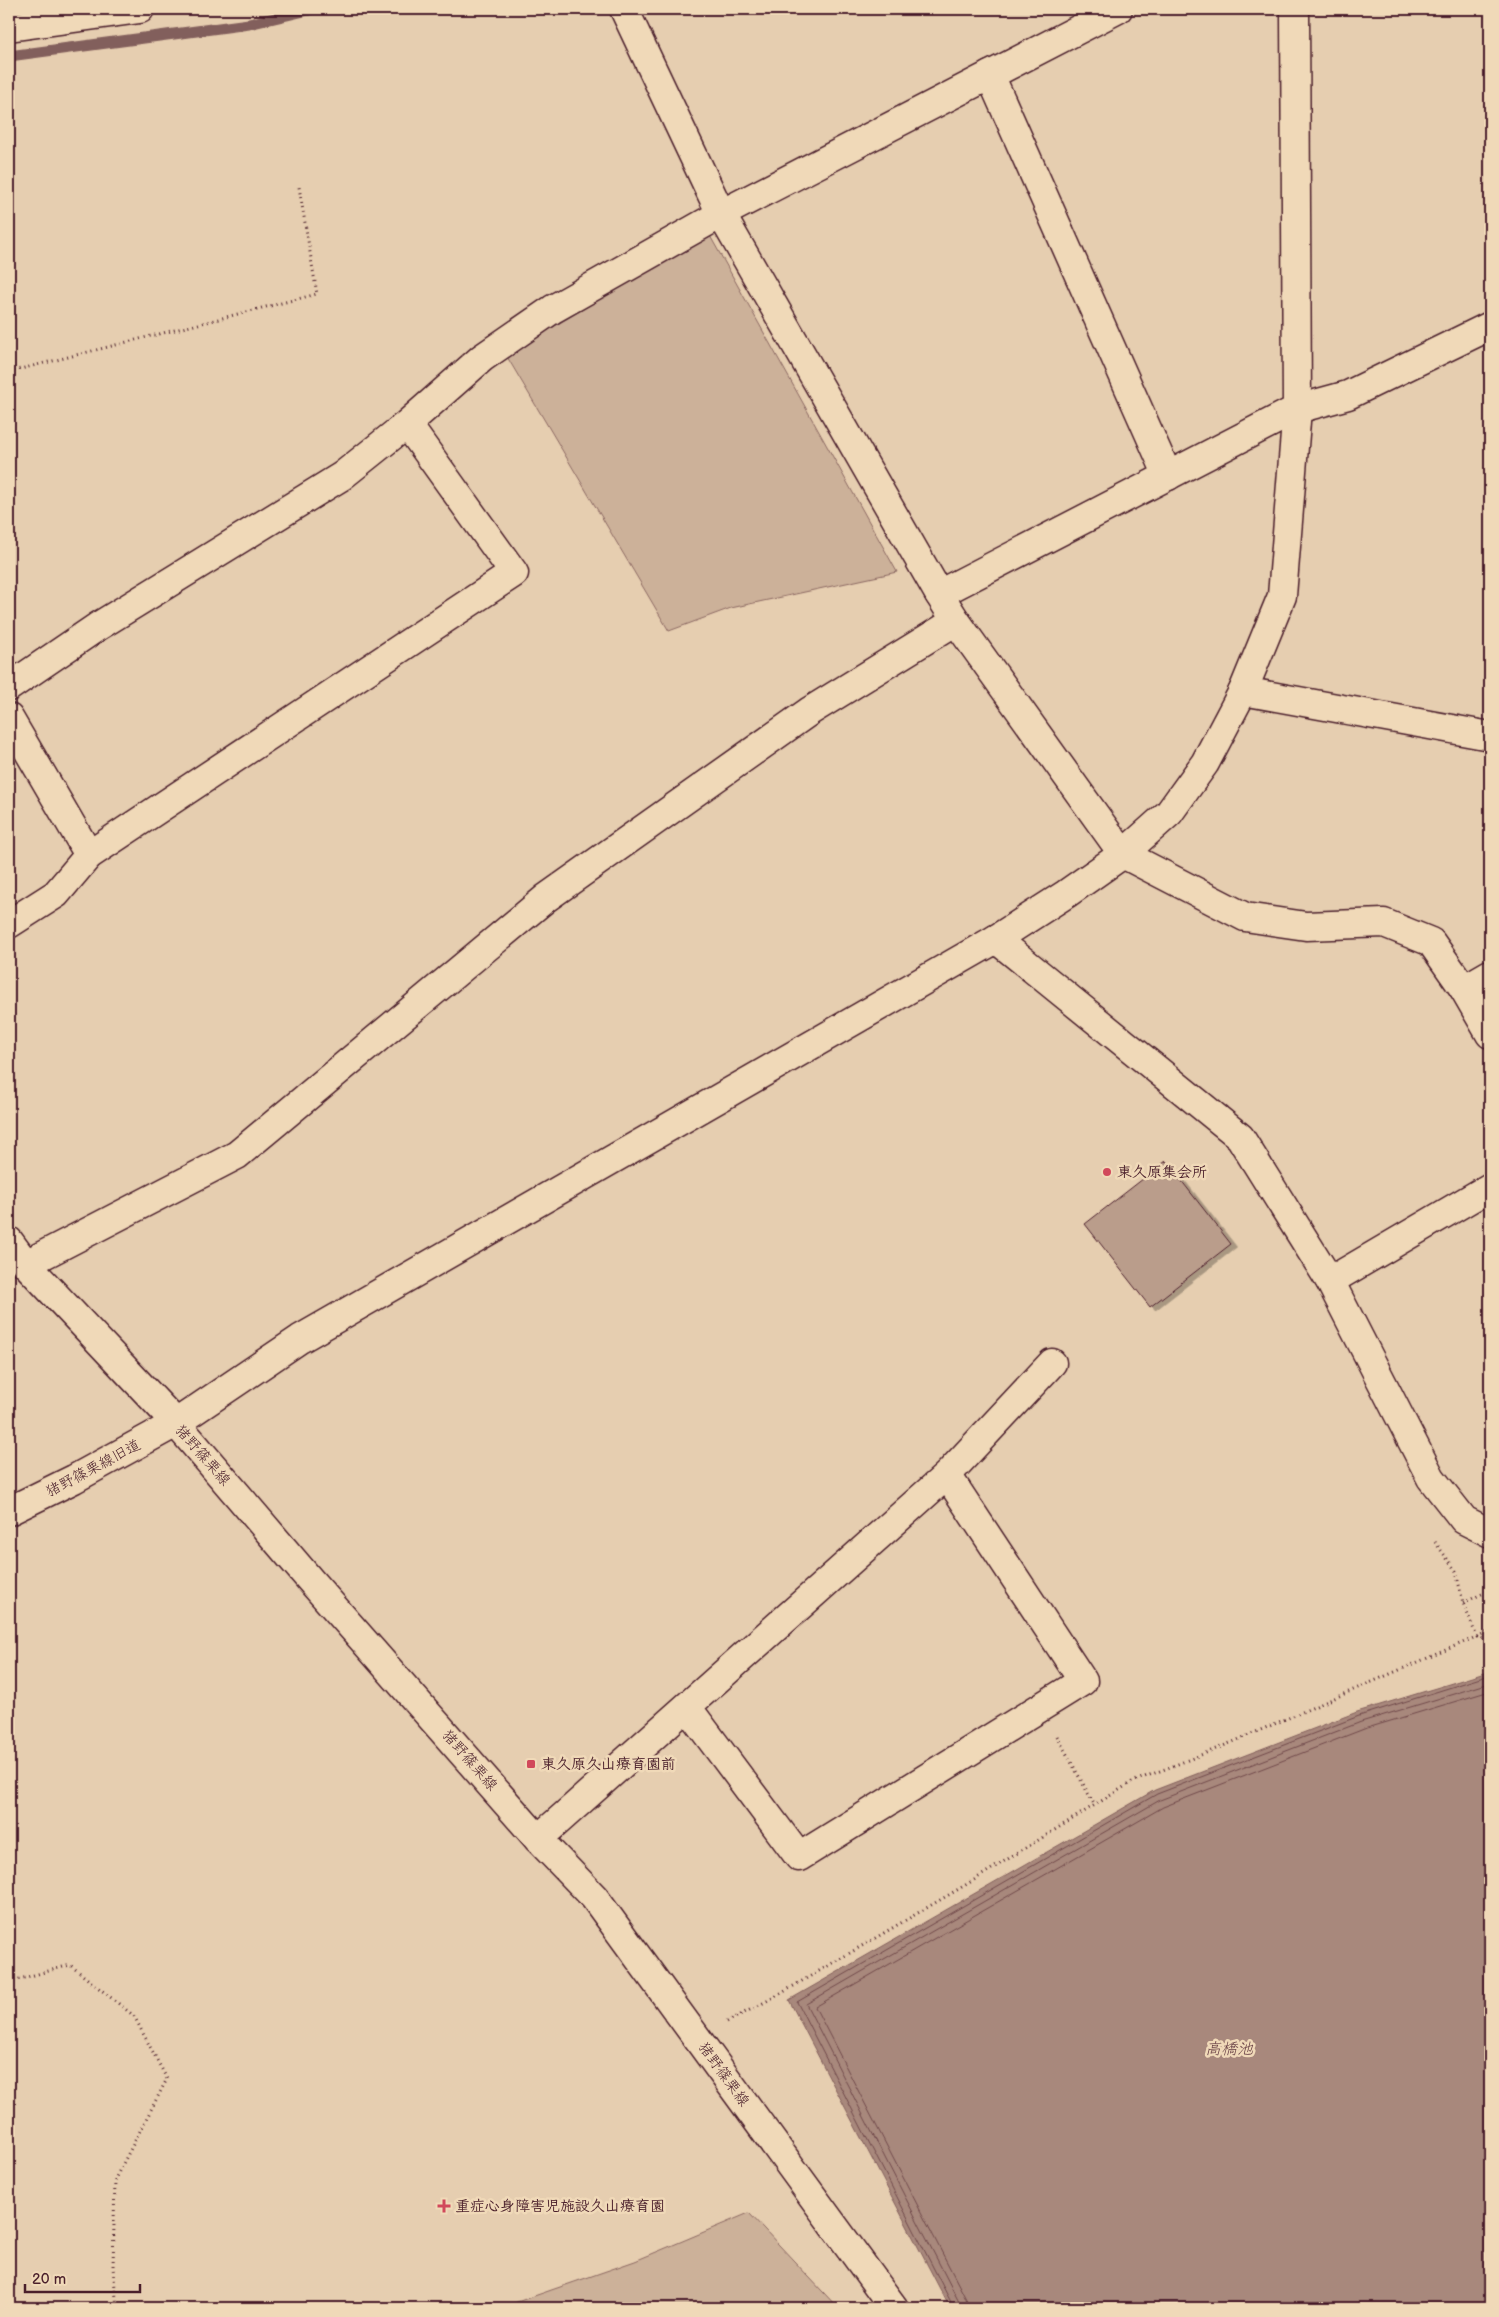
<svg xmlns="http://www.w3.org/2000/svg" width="1499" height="2317" viewBox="0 0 1499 2317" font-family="'Balsamiq Sans','Klee One',sans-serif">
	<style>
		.green { fill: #ccb199; stroke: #8b6862 }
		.water { fill: #a8887b; stroke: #825e5b }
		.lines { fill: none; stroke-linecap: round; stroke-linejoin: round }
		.shore { stroke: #70494b; stroke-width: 1 }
		.stream { stroke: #825e5b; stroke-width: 11 }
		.building { fill: #ba9d8b; stroke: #4a1f2b; filter: url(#shadow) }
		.minor-casing { stroke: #4a1f2b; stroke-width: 31 }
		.major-casing { stroke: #4a1f2b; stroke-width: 31 }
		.path { stroke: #4a1f2b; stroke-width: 3; stroke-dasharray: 1 4; stroke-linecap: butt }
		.minor { stroke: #f0d9b8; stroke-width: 28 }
		.major { stroke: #f0d9b8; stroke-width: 28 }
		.poi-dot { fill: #d1495b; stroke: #f0d9b8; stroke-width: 2 }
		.labels { text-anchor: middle; stroke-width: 5; stroke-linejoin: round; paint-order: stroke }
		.poi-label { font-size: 15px; font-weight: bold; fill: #4a1f2b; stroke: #f0d9b8; text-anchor: start }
		.street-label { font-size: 15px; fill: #4a1f2b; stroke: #f0d9b8 }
		.water-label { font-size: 16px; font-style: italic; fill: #663e43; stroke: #f0d9b8 }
	</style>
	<defs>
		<filter id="shadow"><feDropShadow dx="5.5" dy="3" stdDeviation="0" flood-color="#0004"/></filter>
	</defs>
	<rect width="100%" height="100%" fill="#e6ceb0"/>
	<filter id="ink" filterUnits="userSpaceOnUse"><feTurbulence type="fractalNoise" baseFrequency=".02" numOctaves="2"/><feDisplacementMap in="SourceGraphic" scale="10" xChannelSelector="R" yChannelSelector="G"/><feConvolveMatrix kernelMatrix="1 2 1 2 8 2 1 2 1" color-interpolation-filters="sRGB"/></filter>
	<g filter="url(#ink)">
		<g class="green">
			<polygon points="709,234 897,572 731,608 669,631 506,355"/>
			<polygon points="749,2213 838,2308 506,2308 514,2303 635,2261"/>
		</g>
		<polygon class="water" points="1490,1669 1490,2308 950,2308 789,2000 1155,1790 1357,1712 1485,1673"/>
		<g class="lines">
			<g class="shore">
				<polyline points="954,2308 797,2002 1157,1794 1359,1716 1490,1675"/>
				<polyline points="960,2308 959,2302 806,2004 1160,1800 1361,1722 1490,1683"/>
				<polyline points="968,2308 966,2299 815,2007 1163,1807 1364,1729 1490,1691"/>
			</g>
			<polyline class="stream" points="9,56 249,24 313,9"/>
		</g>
		<polygon class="building" points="1166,1161 1231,1244 1150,1307 1085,1224"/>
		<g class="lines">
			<g class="minor-casing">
				<g id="minor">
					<polyline points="624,9 721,214 939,594 956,621 1123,854 1245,917 1306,926 1384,923 1431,942 1464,989 1490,1034"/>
					<polyline points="9,27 140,9"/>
					<polyline points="990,75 1168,476"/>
					<polyline points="939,594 1297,409 1348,395 1490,326"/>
					<polyline points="9,687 97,627 342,476 407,424 482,358 553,309 721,214 1118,9"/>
					<polyline points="1243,691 1490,736"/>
					<polyline points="9,718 89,855"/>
					<polyline points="9,924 56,894 89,855 514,573 407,424"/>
					<polyline points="996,939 1240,1137 1330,1281 1431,1478 1464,1520 1490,1533"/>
					<polyline points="1464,989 1490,974"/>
					<polyline points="26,1264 237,1155 546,898 810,711 956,621"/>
					<polyline points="1330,1281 1490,1187"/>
					<polyline points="947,1475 1052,1363"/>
					<polyline points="9,1511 74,1479 176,1423 300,1339 996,939 1066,894 1123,854 1169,813 1205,763 1243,691 1282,596 1297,409 1295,9"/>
					<polyline points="538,1839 947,1475 1083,1681 799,1857 687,1707"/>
				</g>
			</g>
			<g class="major-casing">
				<polyline id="major" points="9,1241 26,1264 176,1423 311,1581 538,1839 594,1897 894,2308"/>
			</g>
			<g class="path">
				<polyline points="9,372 317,294 299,187"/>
				<polyline points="1435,1542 1456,1571 1463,1603 1477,1637 1490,1641"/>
				<polyline points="1463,1603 1490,1590"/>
				<polyline points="1057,1736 1095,1806"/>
				<polyline points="9,1982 70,1965 134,2016 167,2079 115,2179 113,2268 117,2308"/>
				<polyline points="727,2022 780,1994 974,1880 1132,1782 1221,1747 1490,1631"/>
			</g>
			<use href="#minor" class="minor"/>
			<use href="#major" class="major"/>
		</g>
	</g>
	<g class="poi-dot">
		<circle cx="1107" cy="1172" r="5"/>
		<rect x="526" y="1759" width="10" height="10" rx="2.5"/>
		<path d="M441.5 2198.5h5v5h5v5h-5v5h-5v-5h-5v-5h5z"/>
	</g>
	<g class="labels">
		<g class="poi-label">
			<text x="1117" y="1177">東久原集会所</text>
			<text x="541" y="1769">東久原久山療育園前</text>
			<text x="455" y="2211">重症心身障害児施設久山療育園</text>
		</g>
		<g class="street-label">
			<text transform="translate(203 1455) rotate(49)" y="5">猪野篠栗線</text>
			<text transform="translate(93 1468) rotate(-28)" y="5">猪野篠栗線旧道</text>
			<text transform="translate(470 1760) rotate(49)" y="5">猪野篠栗線</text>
			<text transform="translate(724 2074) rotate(54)" y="5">猪野篠栗線</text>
		</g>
		<g class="water-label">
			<text x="1229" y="2054">高橋池</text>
		</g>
	</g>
	<rect width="1499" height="2317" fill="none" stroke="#f0d9b8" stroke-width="30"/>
	<rect x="15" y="15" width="1469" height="2287" fill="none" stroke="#4a1f2b" stroke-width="2" filter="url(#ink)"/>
	<path d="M25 2284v8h115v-8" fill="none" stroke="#4a1f2b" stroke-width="2.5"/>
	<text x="32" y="2284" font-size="15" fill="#4a1f2b" stroke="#f0d9b8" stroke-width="4" paint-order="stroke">20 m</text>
</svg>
